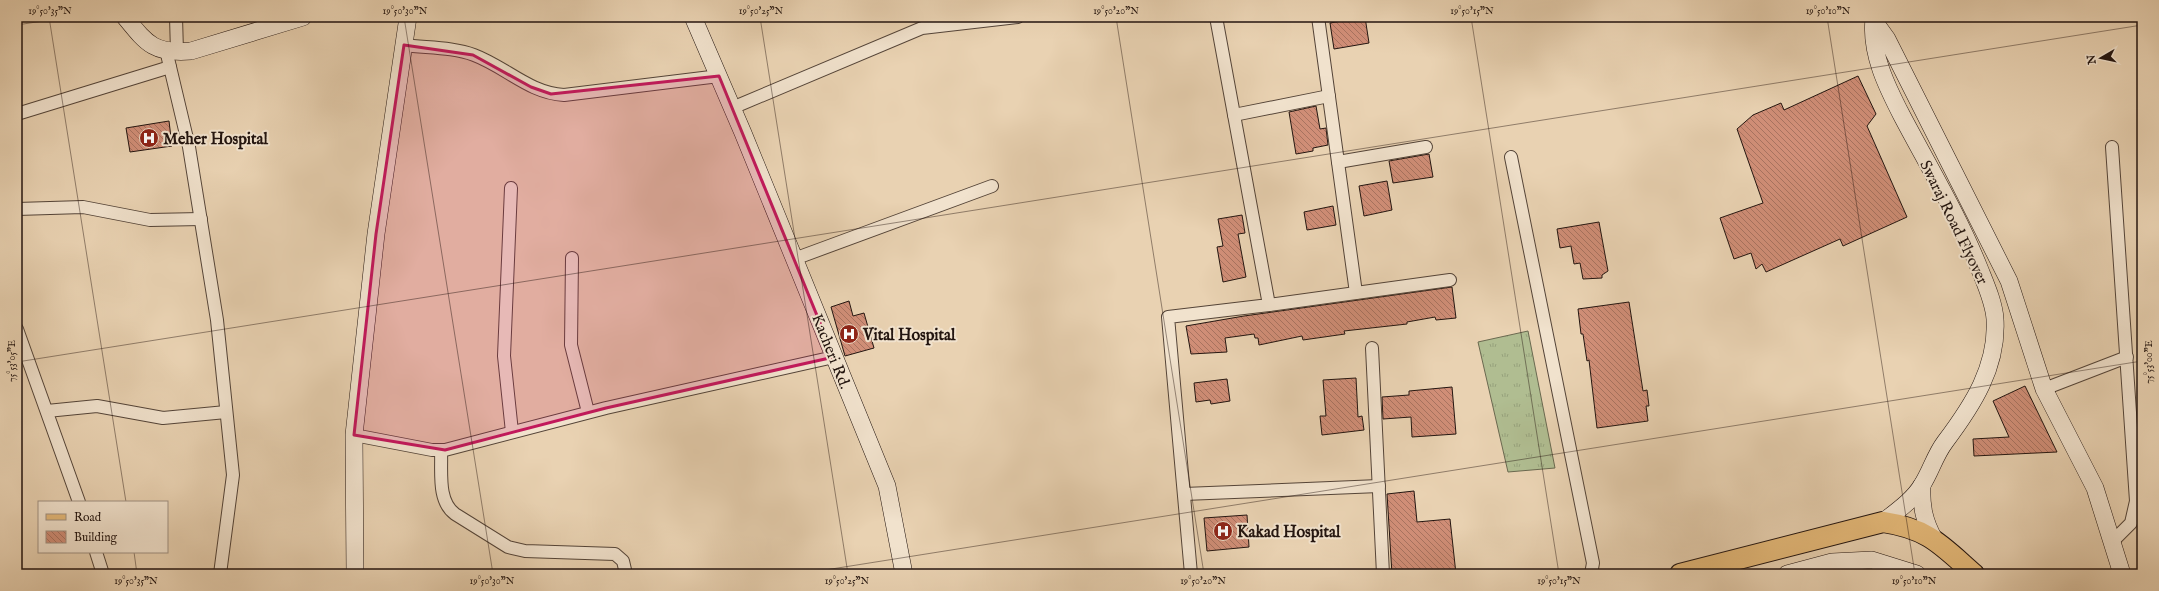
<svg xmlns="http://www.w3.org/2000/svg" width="2159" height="591" viewBox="0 0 2159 591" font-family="'IM FELL English',serif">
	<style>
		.grass { fill: url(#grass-tufts); stroke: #6a6950 }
		.building { fill: url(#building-back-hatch); stroke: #231510 }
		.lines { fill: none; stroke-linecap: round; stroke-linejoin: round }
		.street-casing { stroke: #544438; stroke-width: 14 }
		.secondary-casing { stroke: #231510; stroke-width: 18 }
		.primary-casing { stroke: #231510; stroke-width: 22 }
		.street { stroke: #f1e2cd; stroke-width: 12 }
		.secondary { stroke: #f1e2cd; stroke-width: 17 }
		.primary { stroke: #e4b979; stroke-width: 20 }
		.marked { fill: #c2185b; fill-opacity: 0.2; stroke: #c2185b; stroke-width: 3; stroke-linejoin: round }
		.ticks { fill: none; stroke: #231510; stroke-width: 1; stroke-opacity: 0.45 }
		.labels { text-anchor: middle; stroke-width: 4; stroke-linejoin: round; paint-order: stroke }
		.poi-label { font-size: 16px; font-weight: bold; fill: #231510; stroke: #f1e2cd; text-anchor: start }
		.street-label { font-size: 16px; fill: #231510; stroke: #f1e2cd }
		.neatline { fill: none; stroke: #231510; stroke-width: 1.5 }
		.ticks-label { font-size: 10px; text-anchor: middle; fill: #231510 }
	</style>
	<defs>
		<pattern id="grass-tufts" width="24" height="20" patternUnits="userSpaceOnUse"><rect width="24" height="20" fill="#b0bd91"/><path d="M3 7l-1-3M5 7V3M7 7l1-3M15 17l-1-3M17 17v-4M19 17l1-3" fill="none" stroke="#97a27c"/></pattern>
		<pattern id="building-back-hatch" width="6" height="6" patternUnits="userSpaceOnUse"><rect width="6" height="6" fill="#d08e77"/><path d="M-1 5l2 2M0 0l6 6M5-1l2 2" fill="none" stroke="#a87360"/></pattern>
	</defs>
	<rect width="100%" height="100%" fill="#e9d2b2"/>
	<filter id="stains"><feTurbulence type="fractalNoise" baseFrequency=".005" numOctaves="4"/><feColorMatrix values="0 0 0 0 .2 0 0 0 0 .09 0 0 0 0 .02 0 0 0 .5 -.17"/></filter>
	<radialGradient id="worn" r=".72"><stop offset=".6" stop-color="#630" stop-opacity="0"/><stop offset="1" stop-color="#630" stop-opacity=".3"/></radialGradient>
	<polygon class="grass" points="1528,331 1555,468 1508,472 1478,342"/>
	<g class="building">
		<polygon points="1365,17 1369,43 1334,49 1330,23"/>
		<polygon points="1858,76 1876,114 1867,126 1907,217 1843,246 1840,239 1766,272 1762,264 1756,269 1751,253 1734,259 1720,218 1763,203 1737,129 1753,115 1781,103 1784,110"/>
		<polygon points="1316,106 1320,129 1326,128 1328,145 1313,148 1313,151 1296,154 1289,112"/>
		<polygon points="169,121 172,146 130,152 126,128"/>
		<polygon points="1429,154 1433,177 1393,183 1389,161"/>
		<polygon points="1387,181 1392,210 1364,216 1359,186"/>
		<polygon points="1333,206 1336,225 1307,230 1304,212"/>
		<polygon points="1242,215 1245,233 1238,234 1246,277 1223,282 1217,247 1223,246 1218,219"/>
		<polygon points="1599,222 1608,271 1602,275 1602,278 1583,279 1580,263 1574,264 1571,246 1560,248 1557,229"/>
		<polygon points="1452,287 1456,318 1436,320 1435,317 1407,322 1407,324 1344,331 1345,334 1303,340 1302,336 1259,345 1258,338 1255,338 1254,334 1225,338 1227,352 1191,354 1186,326 1244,316"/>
		<polygon points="849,301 853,316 864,313 874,348 845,356 831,307"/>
		<polygon points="1629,302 1643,391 1647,390 1649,406 1646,406 1648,421 1597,428 1589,360 1587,361 1583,334 1581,334 1578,309"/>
		<polygon points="1356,378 1358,417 1362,416 1364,430 1322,435 1320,416 1326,416 1323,380"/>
		<polygon points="1227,379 1230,401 1211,404 1210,400 1196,402 1194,383"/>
		<polygon points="2025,386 2057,452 1974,456 1973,439 2009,437 1993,401"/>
		<polygon points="1452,387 1456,434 1412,437 1411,417 1383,419 1382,397 1409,395 1409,391"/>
		<polygon points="1414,491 1417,522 1450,519 1456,574 1392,574 1387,494"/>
		<polygon points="1247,515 1249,547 1207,551 1204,518"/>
	</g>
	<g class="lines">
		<g class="street-casing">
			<g id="street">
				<polyline points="176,17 177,52"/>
				<polyline points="1318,17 1356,293"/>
				<path d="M404,45C427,48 453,47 474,55C506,67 529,93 564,95L719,76"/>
				<polyline points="166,50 189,147 217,320 233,475 220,574"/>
				<polyline points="732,108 922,28 1018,17"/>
				<polyline points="17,114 170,67"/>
				<polyline points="1234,115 1329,96"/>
				<polyline points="2112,147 2136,501 2131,523 2113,541"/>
				<polyline points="1511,157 1593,563 1591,574"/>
				<polyline points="1338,162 1426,147"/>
				<polyline points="511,188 504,356 512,432"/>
				<polyline points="17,209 83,207 150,220 201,219"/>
				<polyline points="572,258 571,345 588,412"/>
				<polyline points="794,259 992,186"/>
				<polyline points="1269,305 1450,280"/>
				<polyline points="17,329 79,502"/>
				<polyline points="1372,348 1383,574"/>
				<polyline points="2044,389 2127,357"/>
				<polyline points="47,411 97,406 163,418 226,412"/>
				<polyline points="354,435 432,450 445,450 606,408 834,357"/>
				<path d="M441,451C442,471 437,501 455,514L508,547L525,551L615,554L623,561L626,574"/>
				<polyline points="1184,494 1379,486"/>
				<polyline points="96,552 103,574"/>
				<polyline points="1191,574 1168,317 1269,305 1216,17"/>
			</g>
		</g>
		<g class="secondary-casing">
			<g id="secondary">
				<path d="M125,17C147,44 154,54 191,51L303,17"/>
				<polyline points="693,17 743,133 887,486 904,574"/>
				<path d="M1874,19C1870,53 1887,87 1902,116C1929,167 1959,217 1980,270C1986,285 1994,303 1995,319C1998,367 1972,406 1945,442C1935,455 1931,471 1922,485C1913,500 1897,511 1883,522"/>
				<polyline points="1874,21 1887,39 2009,281 2044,389 2095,488 2122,574"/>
				<path d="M1922,485C1921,506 1924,521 1934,539"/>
				<polyline points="355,574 354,435 376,234 408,17"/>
				<polyline points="1787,574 1832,562 1872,560 1917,574"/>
			</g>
		</g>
		<g class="primary-casing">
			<path id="primary" d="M1680,574L1883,522C1929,529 1941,545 1974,574"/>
		</g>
		<use href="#street" class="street"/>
		<use href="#secondary" class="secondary"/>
		<use href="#primary" class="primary"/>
	</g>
	<path class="marked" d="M404,45L473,55L531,87L551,94L719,76L834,357L606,408L445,450L354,435L376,234Z"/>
	<path class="ticks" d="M49,17L126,502M404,17L493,574M760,17L848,574M1116,17L1204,574M1471,17L1559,574M1827,17L1915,574M17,25L68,17M17,362L2142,25M134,552L137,574M800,574L2142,361"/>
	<defs>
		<g id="hospital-disc" transform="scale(1)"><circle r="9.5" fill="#8f2418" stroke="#f1e2cd"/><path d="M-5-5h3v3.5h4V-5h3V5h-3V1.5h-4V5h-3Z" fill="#fff"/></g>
	</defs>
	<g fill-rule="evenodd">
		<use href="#hospital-disc" x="149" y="138"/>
		<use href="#hospital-disc" x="849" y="334"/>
		<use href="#hospital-disc" x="1223" y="531"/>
	</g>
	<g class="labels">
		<g class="poi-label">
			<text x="163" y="144">Meher Hospital</text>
			<text x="863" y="340">Vital Hospital</text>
			<text x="1237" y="537">Kakad Hospital</text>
		</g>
		<g class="street-label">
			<text transform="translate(1955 222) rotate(64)" y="6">Swaraj Road Flyover</text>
			<text transform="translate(832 351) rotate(68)" y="6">Kacheri Rd.</text>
		</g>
	</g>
	<rect width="2159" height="591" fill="none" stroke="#e9d2b2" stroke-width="44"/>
	<rect x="38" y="501" width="130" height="52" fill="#f1e2cd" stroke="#9f9081"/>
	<rect x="46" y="514" width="20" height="6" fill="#e4b979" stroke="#9f9081"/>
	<text x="74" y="521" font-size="12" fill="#231510">Road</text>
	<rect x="46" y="531" width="20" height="12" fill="url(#building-back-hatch)" stroke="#9f9081"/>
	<text x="74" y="541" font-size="12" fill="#231510">Building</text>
	<g transform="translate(2101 58) rotate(261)" stroke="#f1e2cd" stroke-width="3" paint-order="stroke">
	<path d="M0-3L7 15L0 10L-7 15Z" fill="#231510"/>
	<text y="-6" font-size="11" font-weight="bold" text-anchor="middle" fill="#231510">N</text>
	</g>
	<rect x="22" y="22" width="2115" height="547" class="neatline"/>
	<g class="ticks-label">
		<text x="50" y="14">19°50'35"N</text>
		<text x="405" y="14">19°50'30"N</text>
		<text x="761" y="14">19°50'25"N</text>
		<text x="1116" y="14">19°50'20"N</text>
		<text x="1472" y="14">19°50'15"N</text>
		<text x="1828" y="14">19°50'10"N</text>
		<text transform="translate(11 361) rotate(-90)" y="4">75°53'05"E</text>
		<text transform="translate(2148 362) rotate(-90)" y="4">75°53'00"E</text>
		<text x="136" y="584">19°50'35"N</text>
		<text x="492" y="584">19°50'30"N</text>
		<text x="847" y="584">19°50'25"N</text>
		<text x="1203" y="584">19°50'20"N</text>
		<text x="1559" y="584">19°50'15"N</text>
		<text x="1914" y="584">19°50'10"N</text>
	</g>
	<rect width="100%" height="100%" filter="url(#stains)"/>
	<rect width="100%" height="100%" fill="url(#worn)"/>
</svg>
